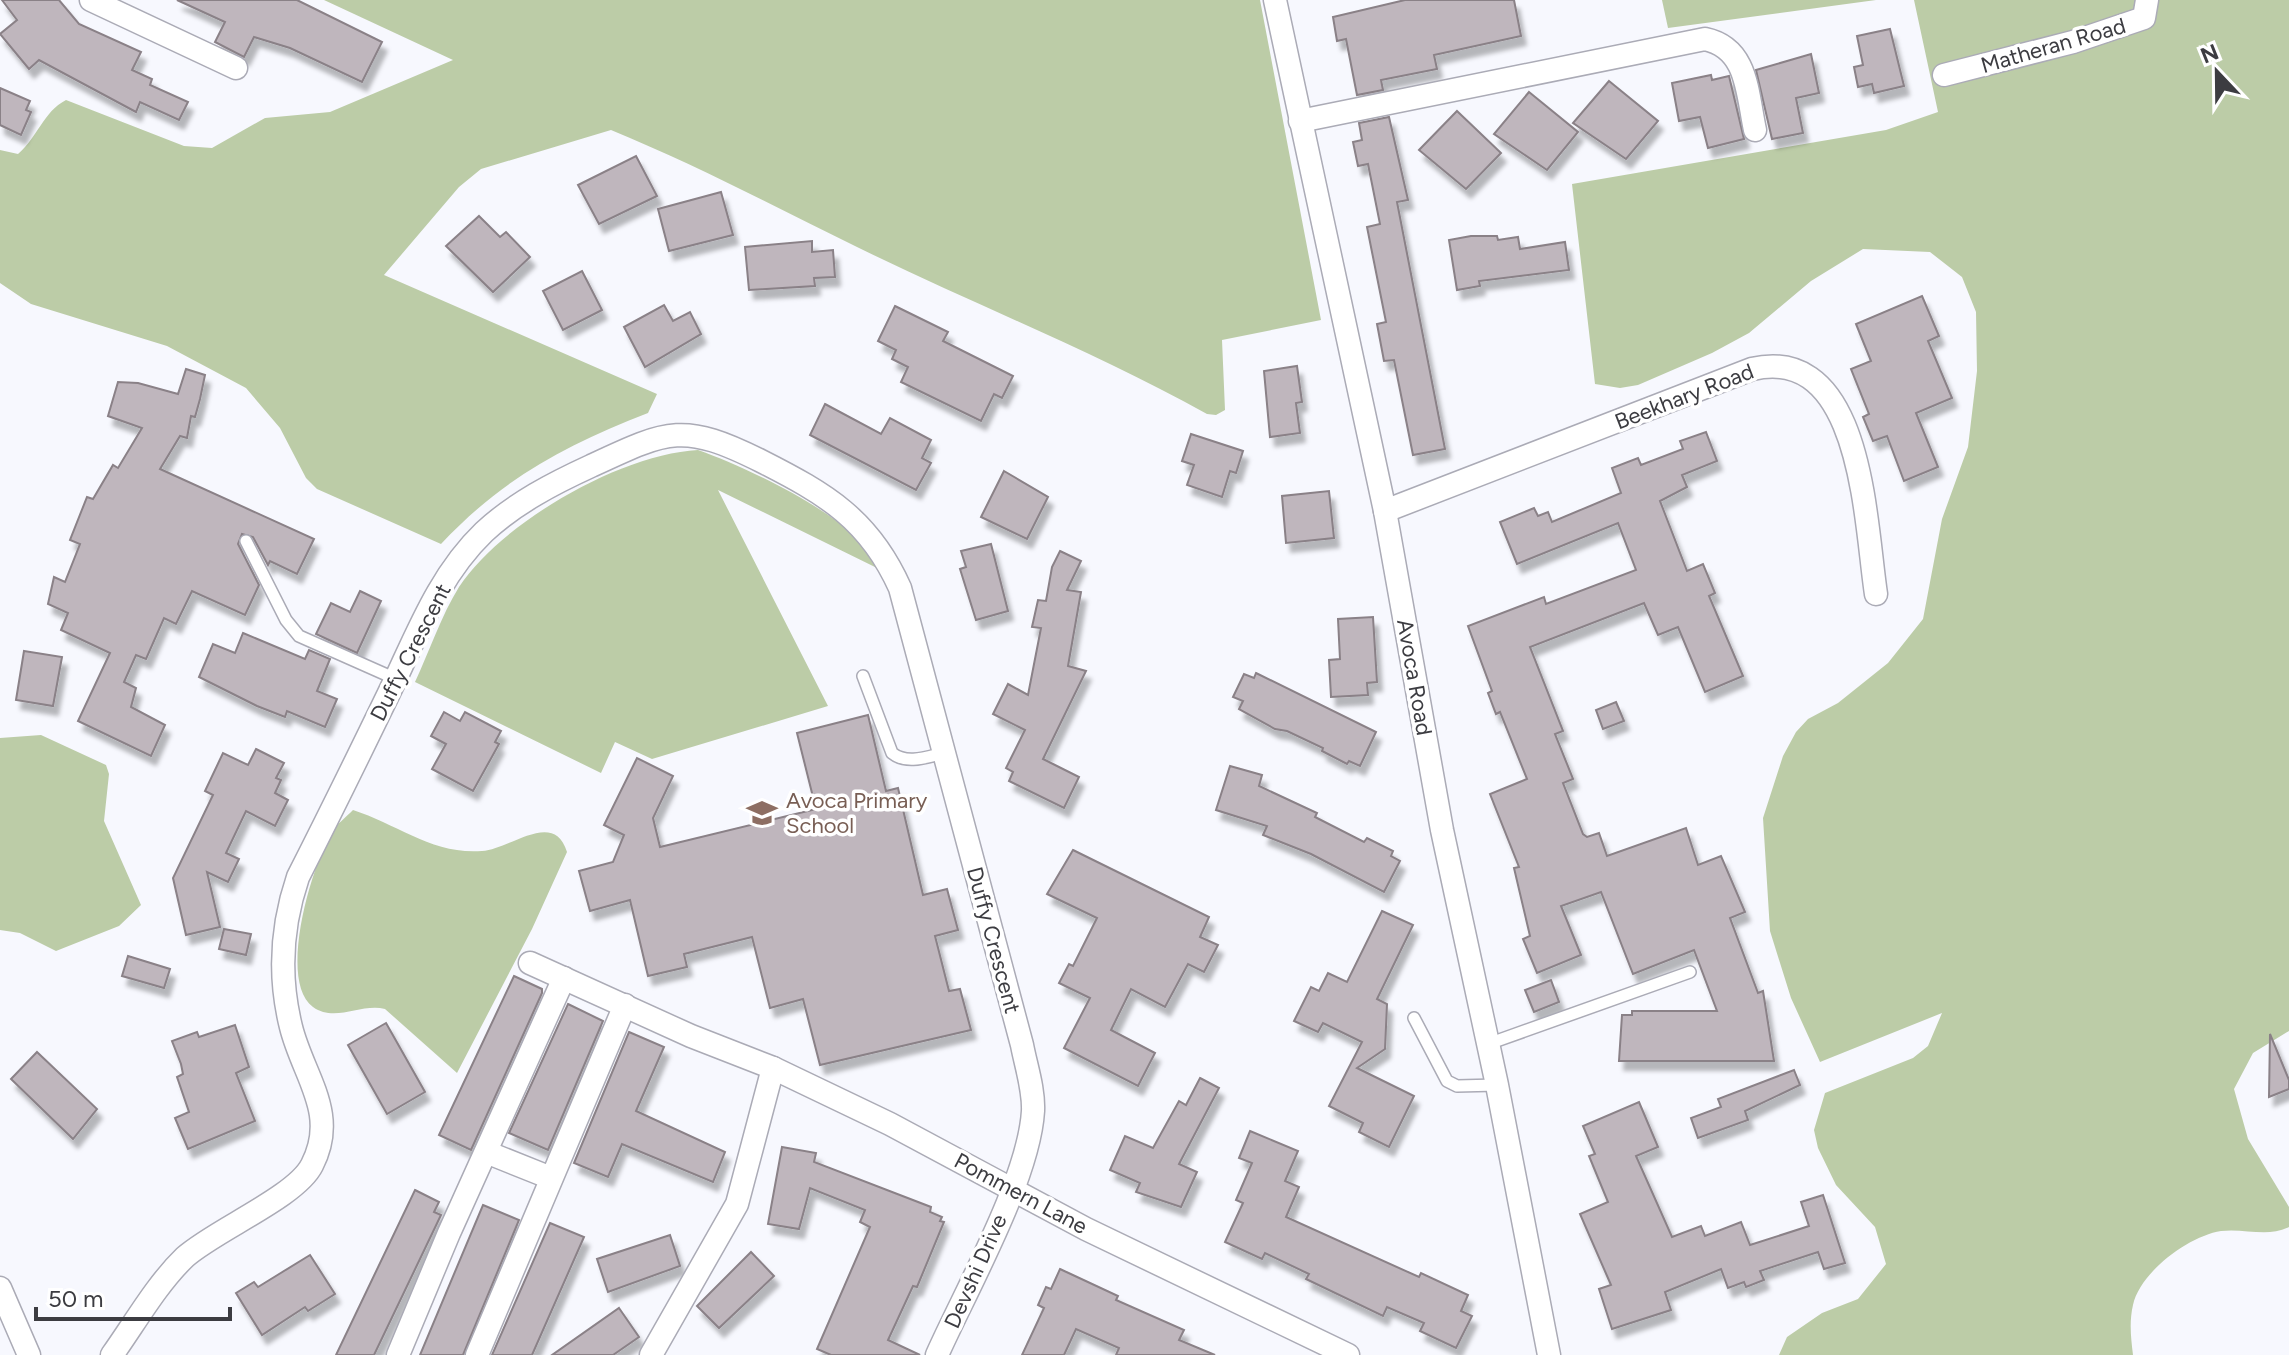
<svg xmlns="http://www.w3.org/2000/svg" width="2289" height="1355" viewBox="0 0 2289 1355" font-family="Figtree,sans-serif">
	<style>
		.green { fill: #bccca7 }
		.building { fill: #bfb6bd; stroke: #8a8187; stroke-width: 2; filter: url(#shadow) }
		.lines { fill: none; stroke-linecap: round; stroke-linejoin: round }
		.service-casing { stroke: #ababb6; stroke-width: 14 }
		.minor-casing { stroke: #ababb6; stroke-width: 25 }
		.service { stroke: #fff; stroke-width: 11 }
		.minor { stroke: #fff; stroke-width: 22 }
		.labels { text-anchor: middle; stroke-width: 7; stroke-linejoin: round; paint-order: stroke }
		.street-label { font-size: 22px; fill: #3c3c41; stroke: #fff }
		.education-label { font-size: 22px; fill: #785e54; stroke: #fff; text-anchor: start }
	</style>
	<defs>
		<filter id="shadow"><feDropShadow dx="5" dy="9" stdDeviation="2" flood-color="#0004"/></filter>
	</defs>
	<rect width="100%" height="100%" fill="#f7f8fe"/>
	<g class="green">
		<path d="M324,0H1260L1321,320L1222,340L1225,410L1216,415L1207,414C1094,351 973,304 857,247C776,207 696,165 611,130L481,169L459,187L384,275L657,394L648,413C565,445 502,479 441,544L317,489L306,478L280,428L246,388L167,346L31,304L0,283V150L18,154C38,137 43,112 66,100L184,146L212,148L265,118L330,112L453,60Z"/>
		<polygon points="1662,0 1876,0 1668,28"/>
		<path d="M1914,0H2289V1031L2253,1053L2234,1089L2248,1139L2289,1207V1227C2267,1238 2245,1228 2221,1231C2189,1236 2140,1272 2133,1305C2129,1322 2131,1338 2133,1355H1779L1787,1337L1822,1313L1858,1299L1886,1264L1875,1227L1836,1185L1818,1148L1814,1130L1825,1093L1913,1058L1928,1046L1942,1013L1820,1062L1791,998L1770,931L1763,818L1783,756L1796,732L1808,719L1838,703L1888,663L1923,619L1942,519L1968,447L1977,371L1976,312L1962,277L1930,252L1863,249L1811,281L1749,333L1712,353L1638,385L1620,388L1595,384L1572,184L1886,130L1938,112Z"/>
		<path d="M698,450C741,465 818,502 851,533C861,543 869,557 877,568L718,490L828,706L652,759L615,742L601,773L415,682C429,652 441,616 459,587C502,522 621,454 698,450Z"/>
		<polygon points="41,735 106,765 109,774 104,821 141,905 119,926 56,951 20,933 0,930 0,738"/>
		<path d="M353,810C397,824 433,855 482,851C511,849 554,809 567,852L532,929L457,1073L385,1009C361,1003 335,1023 313,1007C277,981 312,864 332,832C337,824 346,817 353,810Z"/>
	</g>
	<g class="building">
		<polygon points="2,0 59,0 79,24 141,52 132,70 152,79 150,85 188,102 179,120 140,102 136,112 39,60 29,69 0,34 17,20"/>
		<polygon points="177,0 297,0 382,42 362,82 290,48 254,37 244,57 215,42 225,22"/>
		<polygon points="1405,0 1514,0 1521,36 1434,55 1437,69 1381,80 1383,90 1357,95 1346,39 1337,41 1333,17"/>
		<polygon points="1890,29 1904,86 1874,93 1872,84 1858,87 1854,67 1863,65 1857,36"/>
		<polygon points="1811,54 1819,93 1796,98 1803,133 1772,139 1756,70"/>
		<polygon points="1711,75 1712,80 1729,76 1744,139 1708,148 1700,117 1679,121 1672,83"/>
		<polygon points="1609,81 1658,121 1626,159 1573,123"/>
		<polygon points="0,88 30,101 26,110 31,112 21,135 0,125"/>
		<polygon points="1529,92 1578,132 1547,170 1494,134"/>
		<polygon points="1457,111 1501,153 1466,189 1419,150"/>
		<polygon points="1389,117 1408,200 1397,202 1445,449 1413,455 1394,360 1384,361 1377,324 1386,322 1367,227 1380,224 1368,164 1358,166 1353,142 1362,140 1359,123"/>
		<polygon points="636,156 657,196 599,224 578,185"/>
		<polygon points="721,192 733,235 669,251 658,209"/>
		<polygon points="479,216 500,237 506,232 530,257 493,292 446,246"/>
		<polygon points="1471,236 1497,236 1498,240 1518,237 1520,249 1565,242 1569,270 1479,281 1480,286 1457,290 1449,240"/>
		<polygon points="812,241 812,252 833,250 835,277 814,278 815,286 749,290 745,247"/>
		<polygon points="582,271 602,310 563,330 543,291"/>
		<polygon points="1922,296 1939,336 1928,341 1952,398 1916,413 1938,467 1904,481 1887,436 1873,441 1863,417 1869,414 1851,369 1871,361 1856,324"/>
		<polygon points="664,305 673,321 690,312 701,334 645,367 624,327"/>
		<polygon points="895,306 948,332 943,341 1013,376 1002,398 994,394 981,421 901,382 908,367 892,359 896,350 878,341"/>
		<polygon points="1297,366 1302,402 1296,403 1300,433 1270,437 1264,371"/>
		<polygon points="186,369 205,375 200,399 195,417 191,416 187,438 180,436 160,469 314,539 297,574 270,561 268,565 253,537 242,534 238,544 259,585 245,615 192,591 176,624 164,618 146,659 136,655 124,682 136,688 131,707 165,725 151,756 78,721 110,653 61,630 68,613 48,604 54,577 65,582 80,544 70,540 87,497 93,499 113,465 118,468 142,428 108,416 118,382 138,383 178,394"/>
		<polygon points="825,404 881,434 890,418 931,440 922,458 931,463 916,490 810,435"/>
		<polygon points="1706,432 1717,461 1682,475 1687,487 1660,501 1687,571 1703,564 1715,593 1709,596 1743,676 1705,692 1678,627 1658,635 1644,603 1530,647 1563,731 1555,734 1573,779 1563,783 1583,834 1587,837 1599,833 1607,856 1686,828 1698,865 1721,856 1745,912 1730,918 1758,993 1763,991 1774,1061 1619,1061 1622,1015 1632,1015 1632,1011 1717,1011 1694,950 1633,974 1601,892 1561,906 1581,955 1537,973 1523,939 1530,936 1514,868 1519,867 1490,794 1527,779 1500,712 1496,714 1488,693 1492,691 1468,626 1544,597 1546,604 1636,570 1618,523 1517,564 1500,522 1534,508 1538,516 1548,512 1552,522 1621,493 1612,468 1638,458 1641,465 1683,449 1680,441"/>
		<polygon points="1191,434 1243,451 1236,473 1230,471 1222,497 1187,485 1194,465 1182,461"/>
		<polygon points="1004,471 1048,497 1027,539 981,517"/>
		<polygon points="1329,491 1334,538 1286,543 1282,496"/>
		<polygon points="991,544 1008,611 976,620 960,569 966,567 961,551"/>
		<polygon points="1060,551 1081,561 1067,590 1081,592 1068,666 1086,671 1043,759 1079,777 1064,808 1009,781 1013,772 1006,768 1025,730 993,714 1008,684 1028,695 1041,628 1032,627 1038,600 1046,601 1052,567"/>
		<polygon points="360,591 381,601 357,653 316,634 331,603 350,612"/>
		<polygon points="1373,617 1377,682 1367,683 1368,695 1331,697 1329,660 1340,659 1338,619"/>
		<polygon points="243,633 305,659 309,650 330,659 317,691 337,699 325,727 287,711 285,717 257,706 199,677 213,644 235,653"/>
		<polygon points="24,651 62,657 53,706 16,700"/>
		<polygon points="1256,673 1376,732 1360,766 1349,761 1347,764 1322,751 1323,748 1287,731 1275,729 1239,709 1243,701 1233,697 1244,674 1254,678"/>
		<polygon points="1616,702 1624,721 1603,729 1596,710"/>
		<polygon points="444,712 460,721 465,712 501,731 495,742 499,744 473,791 432,769 446,744 431,736"/>
		<polygon points="868,715 886,791 898,788 923,895 947,889 958,930 935,936 949,991 960,989 971,1030 820,1065 803,999 770,1008 752,937 684,954 687,967 648,976 630,900 590,911 579,871 613,862 624,835 604,825 637,758 673,776 653,818 660,847 816,809 797,733"/>
		<polygon points="256,749 284,763 276,778 281,780 275,793 288,800 275,826 246,811 226,853 239,859 228,882 207,872 220,927 186,935 173,878 213,795 205,791 223,753 248,765"/>
		<polygon points="1230,766 1262,775 1259,786 1317,813 1315,817 1364,842 1367,838 1393,851 1391,856 1400,861 1384,892 1311,854 1263,835 1267,826 1216,810"/>
		<polygon points="1073,850 1209,917 1200,937 1218,945 1204,972 1188,964 1165,1007 1131,989 1111,1030 1155,1053 1138,1086 1064,1048 1090,998 1059,983 1069,964 1073,966 1097,918 1047,894"/>
		<polygon points="1382,911 1413,925 1377,999 1387,1004 1385,1049 1357,1068 1414,1096 1389,1147 1359,1132 1363,1123 1329,1106 1362,1042 1323,1023 1318,1032 1294,1021 1311,987 1319,991 1328,973 1347,982"/>
		<polygon points="224,929 251,934 246,955 219,949"/>
		<polygon points="128,956 170,969 164,988 122,976"/>
		<polygon points="514,976 542,989 542,993 471,1150 439,1135"/>
		<polygon points="1551,980 1559,1002 1534,1012 1525,990"/>
		<polygon points="568,1004 603,1021 548,1150 509,1133"/>
		<polygon points="386,1023 425,1092 387,1114 348,1045"/>
		<polygon points="235,1025 249,1067 236,1073 255,1121 188,1149 175,1118 189,1112 177,1077 183,1074 181,1064 172,1041 197,1032 199,1037"/>
		<polygon points="629,1032 664,1047 636,1111 725,1152 713,1182 622,1144 608,1177 574,1163"/>
		<polygon points="2270,1034 2289,1080 2289,1089 2269,1097"/>
		<polygon points="37,1052 97,1109 73,1139 11,1079"/>
		<polygon points="1794,1070 1800,1085 1745,1111 1748,1120 1698,1138 1691,1118 1721,1107 1718,1099"/>
		<polygon points="1200,1078 1219,1088 1179,1164 1197,1172 1181,1207 1136,1192 1140,1183 1110,1170 1125,1136 1153,1148 1179,1101 1186,1105"/>
		<polygon points="1639,1102 1658,1147 1636,1156 1672,1237 1701,1226 1705,1236 1741,1222 1750,1245 1809,1226 1801,1202 1823,1195 1845,1263 1824,1269 1818,1252 1760,1271 1764,1280 1746,1287 1744,1282 1728,1288 1721,1269 1665,1292 1671,1310 1612,1329 1599,1289 1611,1285 1580,1214 1608,1202 1589,1156 1595,1154 1583,1126"/>
		<polygon points="1250,1131 1298,1151 1285,1181 1299,1187 1286,1217 1419,1277 1421,1273 1468,1295 1461,1311 1472,1316 1456,1348 1420,1331 1424,1323 1387,1307 1383,1316 1306,1279 1309,1274 1265,1253 1262,1259 1225,1242 1243,1203 1236,1200 1252,1163 1239,1158"/>
		<polygon points="782,1147 816,1153 814,1162 931,1207 930,1212 942,1217 940,1221 944,1222 917,1287 913,1286 888,1340 920,1355 831,1355 817,1349 870,1227 860,1222 865,1210 810,1188 799,1229 768,1224"/>
		<polygon points="415,1190 439,1202 434,1212 441,1215 374,1355 336,1355"/>
		<polygon points="483,1205 519,1220 463,1355 420,1355"/>
		<polygon points="550,1223 584,1237 532,1355 492,1355"/>
		<polygon points="670,1235 680,1266 608,1292 597,1259"/>
		<polygon points="751,1252 774,1276 719,1328 697,1306"/>
		<polygon points="310,1255 335,1294 308,1311 305,1307 262,1335 236,1293 254,1282 258,1287"/>
		<polygon points="1060,1269 1118,1296 1116,1300 1184,1330 1179,1340 1215,1355 1116,1355 1119,1348 1076,1329 1064,1355 1022,1355 1044,1308 1038,1305 1046,1287 1051,1289"/>
		<polygon points="619,1308 639,1337 613,1355 552,1355"/>
	</g>
	<g class="lines">
		<g class="service-casing">
			<g id="service">
				<polyline points="246,541 286,620 299,636 396,679"/>
				<path d="M863,676L892,753C907,765 927,757 944,753"/>
				<polyline points="1414,1018 1447,1081 1457,1086 1497,1085"/>
				<polyline points="1488,1044 1690,972"/>
			</g>
		</g>
		<g class="minor-casing">
			<g id="minor">
				<polyline points="91,0 236,68"/>
				<polyline points="1275,0 1385,511 1442,830 1497,1085 1549,1355"/>
				<polyline points="1944,75 2073,42 2144,18 2147,0"/>
				<path d="M1300,121L1705,39C1748,48 1747,93 1755,130"/>
				<path d="M1385,511L1752,369C1863,343 1865,523 1876,594"/>
				<polyline points="530,963 691,1036 773,1068 890,1124 1086,1229 1348,1355"/>
				<polyline points="486,1152 551,1178"/>
				<polyline points="0,1288 29,1355"/>
				<path d="M112,1355C135,1323 156,1285 185,1257C215,1230 296,1197 312,1165C339,1113 303,1076 291,1027C278,975 281,927 298,877C329,816 359,755 389,693C416,637 438,576 484,532C515,503 554,483 591,466C668,430 683,422 761,461C826,494 869,519 900,588L1022,1045C1026,1066 1034,1089 1033,1111C1029,1179 966,1290 937,1355"/>
				<polyline points="398,1355 449,1233 564,978"/>
				<polyline points="477,1355 625,1005"/>
				<polyline points="651,1355 737,1204 773,1068"/>
			</g>
		</g>
		<use href="#service" class="service"/>
		<use href="#minor" class="minor"/>
	</g>
	<defs>
		<g id="school-bare" transform="scale(2.4)"><path d="M0-5L7-2L0 1L-7-2ZM-4 1L0 2.5L4 1V4Q0 6-4 4Z" fill="#8d6e63" stroke="#fff" stroke-width="2.5" paint-order="stroke"/></g>
	</defs>
	<g fill-rule="evenodd">
		<use href="#school-bare" x="762" y="813"/>
	</g>
	<g class="labels">
		<g class="street-label">
			<text transform="translate(2053 45) rotate(-16)" y="8">Matheran Road</text>
			<text transform="translate(1684 396) rotate(-21)" y="8">Beekhary Road</text>
			<text transform="translate(410 652) rotate(-63)" y="8">Duffy Crescent</text>
			<text transform="translate(1415 677) rotate(80)" y="8">Avoca Road</text>
			<text transform="translate(994 940) rotate(75)" y="8">Duffy Crescent</text>
			<text transform="translate(1021 1193) rotate(28)" y="8">Pommern Lane</text>
			<text transform="translate(975 1271) rotate(-66)" y="8">Devshi Drive</text>
		</g>
		<g class="education-label">
			<text x="786" y="808">Avoca Primary<tspan x="786" dy="25">School</tspan></text>
		</g>
	</g>
	<g transform="translate(2217 72) rotate(338)" stroke="#ffffff" stroke-width="6" paint-order="stroke">
	<path d="M0-6L14 30L0 20L-14 30Z" fill="#3c3c41"/>
	<text y="-12" font-size="22" font-weight="bold" text-anchor="middle" fill="#3c3c41">N</text>
	</g>
	<path d="M36 1307v12h194v-12" fill="none" stroke="#3c3c41" stroke-width="4"/>
	<text x="48" y="1307" font-size="24" fill="#3c3c41" stroke="#ffffff" stroke-width="6" paint-order="stroke">50 m</text>
</svg>
